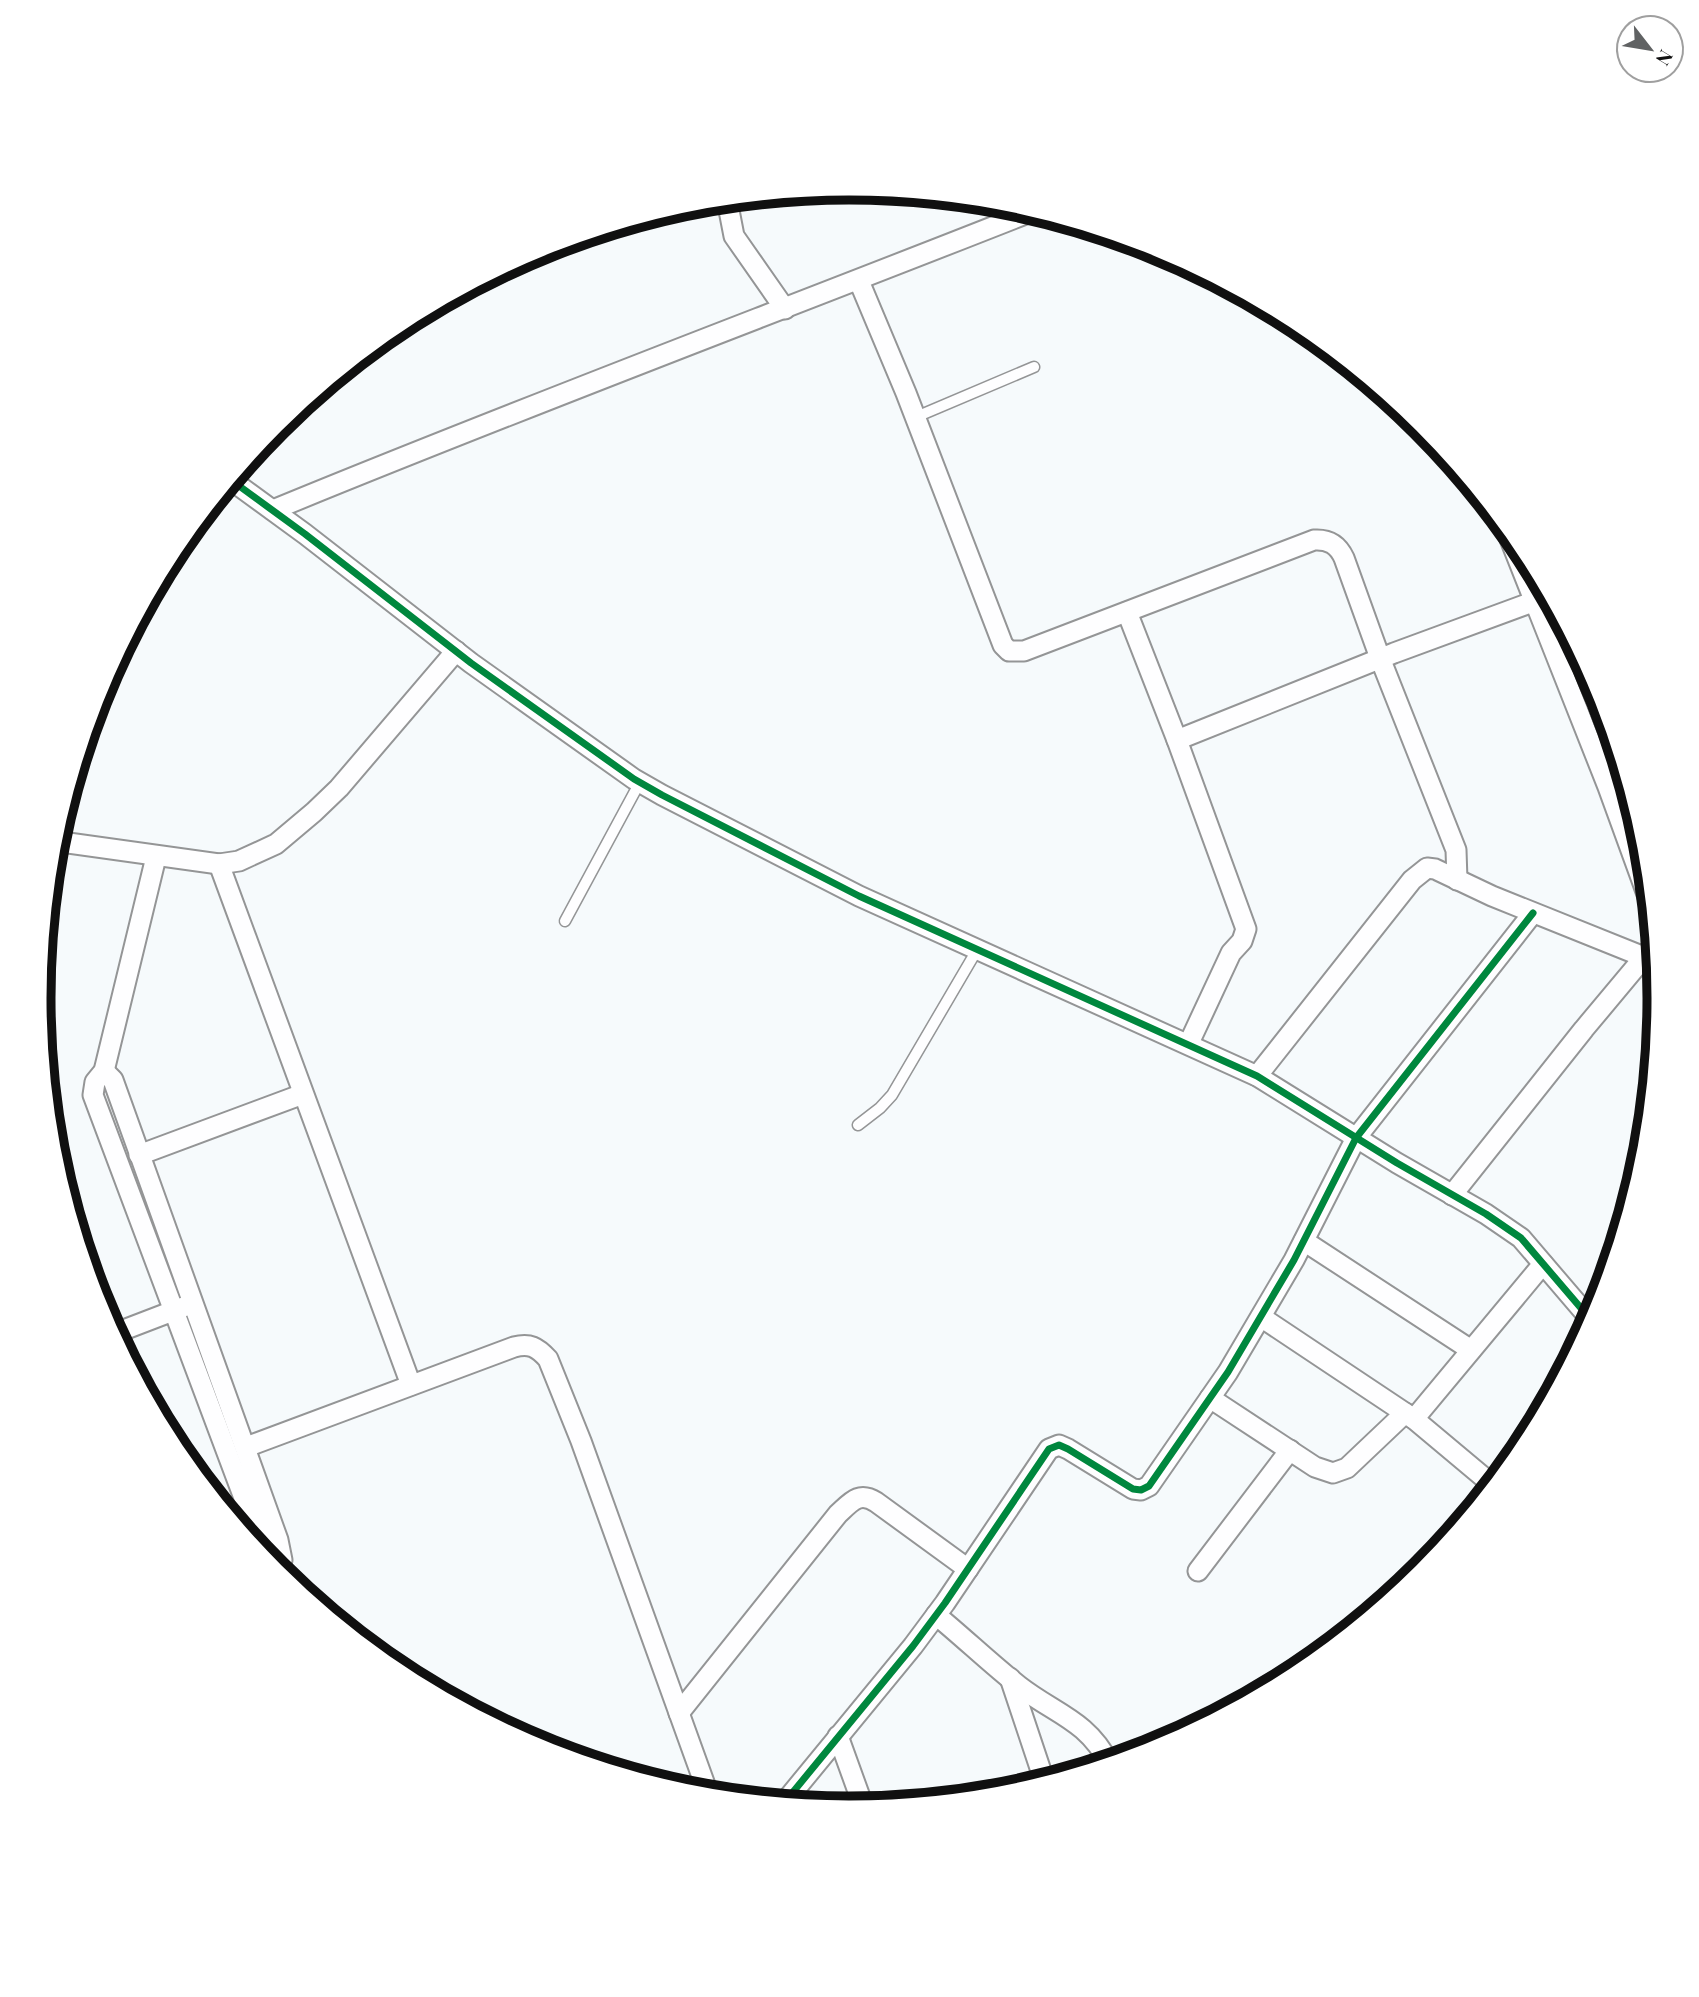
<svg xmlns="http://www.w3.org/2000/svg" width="1699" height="1997" viewBox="0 0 1699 1997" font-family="'Playfair Display',serif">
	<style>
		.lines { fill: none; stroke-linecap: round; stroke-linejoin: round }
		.lane-casing { stroke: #949596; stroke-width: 13 }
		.street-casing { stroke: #949596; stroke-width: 23 }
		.lane { stroke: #fefeff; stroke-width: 10 }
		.street { stroke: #fefeff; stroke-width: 19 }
		.cycleway-casing { stroke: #fff; stroke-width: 11 }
		.cycleway { stroke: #00873e; stroke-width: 7 }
		.rim { fill: none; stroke: #101010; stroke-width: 9 }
	</style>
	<rect width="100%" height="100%" fill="#f6fafc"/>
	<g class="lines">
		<g class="lane-casing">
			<g id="lane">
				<polyline points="916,417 1034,367"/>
				<polyline points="565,921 640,782"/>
				<polyline points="858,1125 880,1108 892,1095 977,950"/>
			</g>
		</g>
		<g class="street-casing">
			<g id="street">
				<polyline points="727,200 734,236 785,309"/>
				<path d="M859,281L906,393L1003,645L1009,651H1024L1314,540C1329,539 1338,545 1344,558L1380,658L1456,850L1457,880"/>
				<polyline points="231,480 305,534 471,663 634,779 662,795 859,896 1257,1076 1397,1163 1486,1214 1521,1238 1592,1321"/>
				<path d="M273,510C525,406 780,311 1033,211"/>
				<polyline points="1504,524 1608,787 1652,908"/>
				<polyline points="1127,612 1177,740 1246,929 1242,941 1231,953 1189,1043"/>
				<polyline points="1570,634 1631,795"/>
				<polyline points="1177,740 1394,653 1549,596"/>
				<polyline points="54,841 219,864 239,861 276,844 314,812 339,788 456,651"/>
				<polyline points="156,857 104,1071 95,1082 93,1095 268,1562"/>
				<polyline points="219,864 411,1385"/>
				<polyline points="104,1071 113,1080 278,1540 282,1560 278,1574"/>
				<polyline points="1257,1076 1412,880 1427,868 1435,869 1492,896 1644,957"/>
				<polyline points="139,1155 303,1094"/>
				<polyline points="1452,1195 1584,1029 1655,944"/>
				<polyline points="1304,1241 1471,1350"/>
				<polyline points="1261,1317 1414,1419 1494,1486"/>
				<polyline points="113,1334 186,1306"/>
				<polyline points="1210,1398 1315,1467 1333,1473 1347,1468 1405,1413"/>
				<polyline points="1414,1419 1543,1264"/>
				<path d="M246,1447L514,1347C530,1343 537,1347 548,1359L581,1441L709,1796"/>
				<polyline points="1198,1571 1290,1450"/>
				<path d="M936,1615C964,1638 991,1664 1019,1686C1055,1714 1087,1720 1109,1763"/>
				<polyline points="1010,1678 1045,1783"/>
				<path d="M679,1713L838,1514C851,1502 859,1491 876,1502L968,1569"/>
				<polyline points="838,1736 864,1808"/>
				<polyline points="784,1803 913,1646 945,1603 1049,1449 1059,1445 1068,1449 1133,1489 1141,1490 1149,1486 1228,1372 1294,1260 1356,1138 1533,913"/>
			</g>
		</g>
		<use href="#lane" class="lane"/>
		<use href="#street" class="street"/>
		<g class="cycleway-casing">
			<g id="cycleway">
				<polyline points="231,480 305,534 471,663 634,779 662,795 859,896 1257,1076 1397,1163 1486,1214 1521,1238 1592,1321"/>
				<polyline points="784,1803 913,1646 945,1603 1049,1449 1059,1445 1068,1449 1133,1489 1141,1490 1149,1486 1228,1372 1294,1260 1356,1138 1533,913"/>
			</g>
		</g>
		<use href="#cycleway" class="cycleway"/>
	</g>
	<path d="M0 0H1699V1997H0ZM51 998a798 798 0 1 1 1596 0a798 798 0 1 1-1596 0Z" fill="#fff" fill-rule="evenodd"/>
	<path class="rim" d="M51 998a798 798 0 1 1 1596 0a798 798 0 1 1-1596 0Z"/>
	<g transform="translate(1650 49) rotate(121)"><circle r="33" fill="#ffffff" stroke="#9f9f9f" stroke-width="2"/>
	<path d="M0-5L12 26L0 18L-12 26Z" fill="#606263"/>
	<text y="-10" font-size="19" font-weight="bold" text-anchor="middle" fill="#101010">N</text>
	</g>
</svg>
